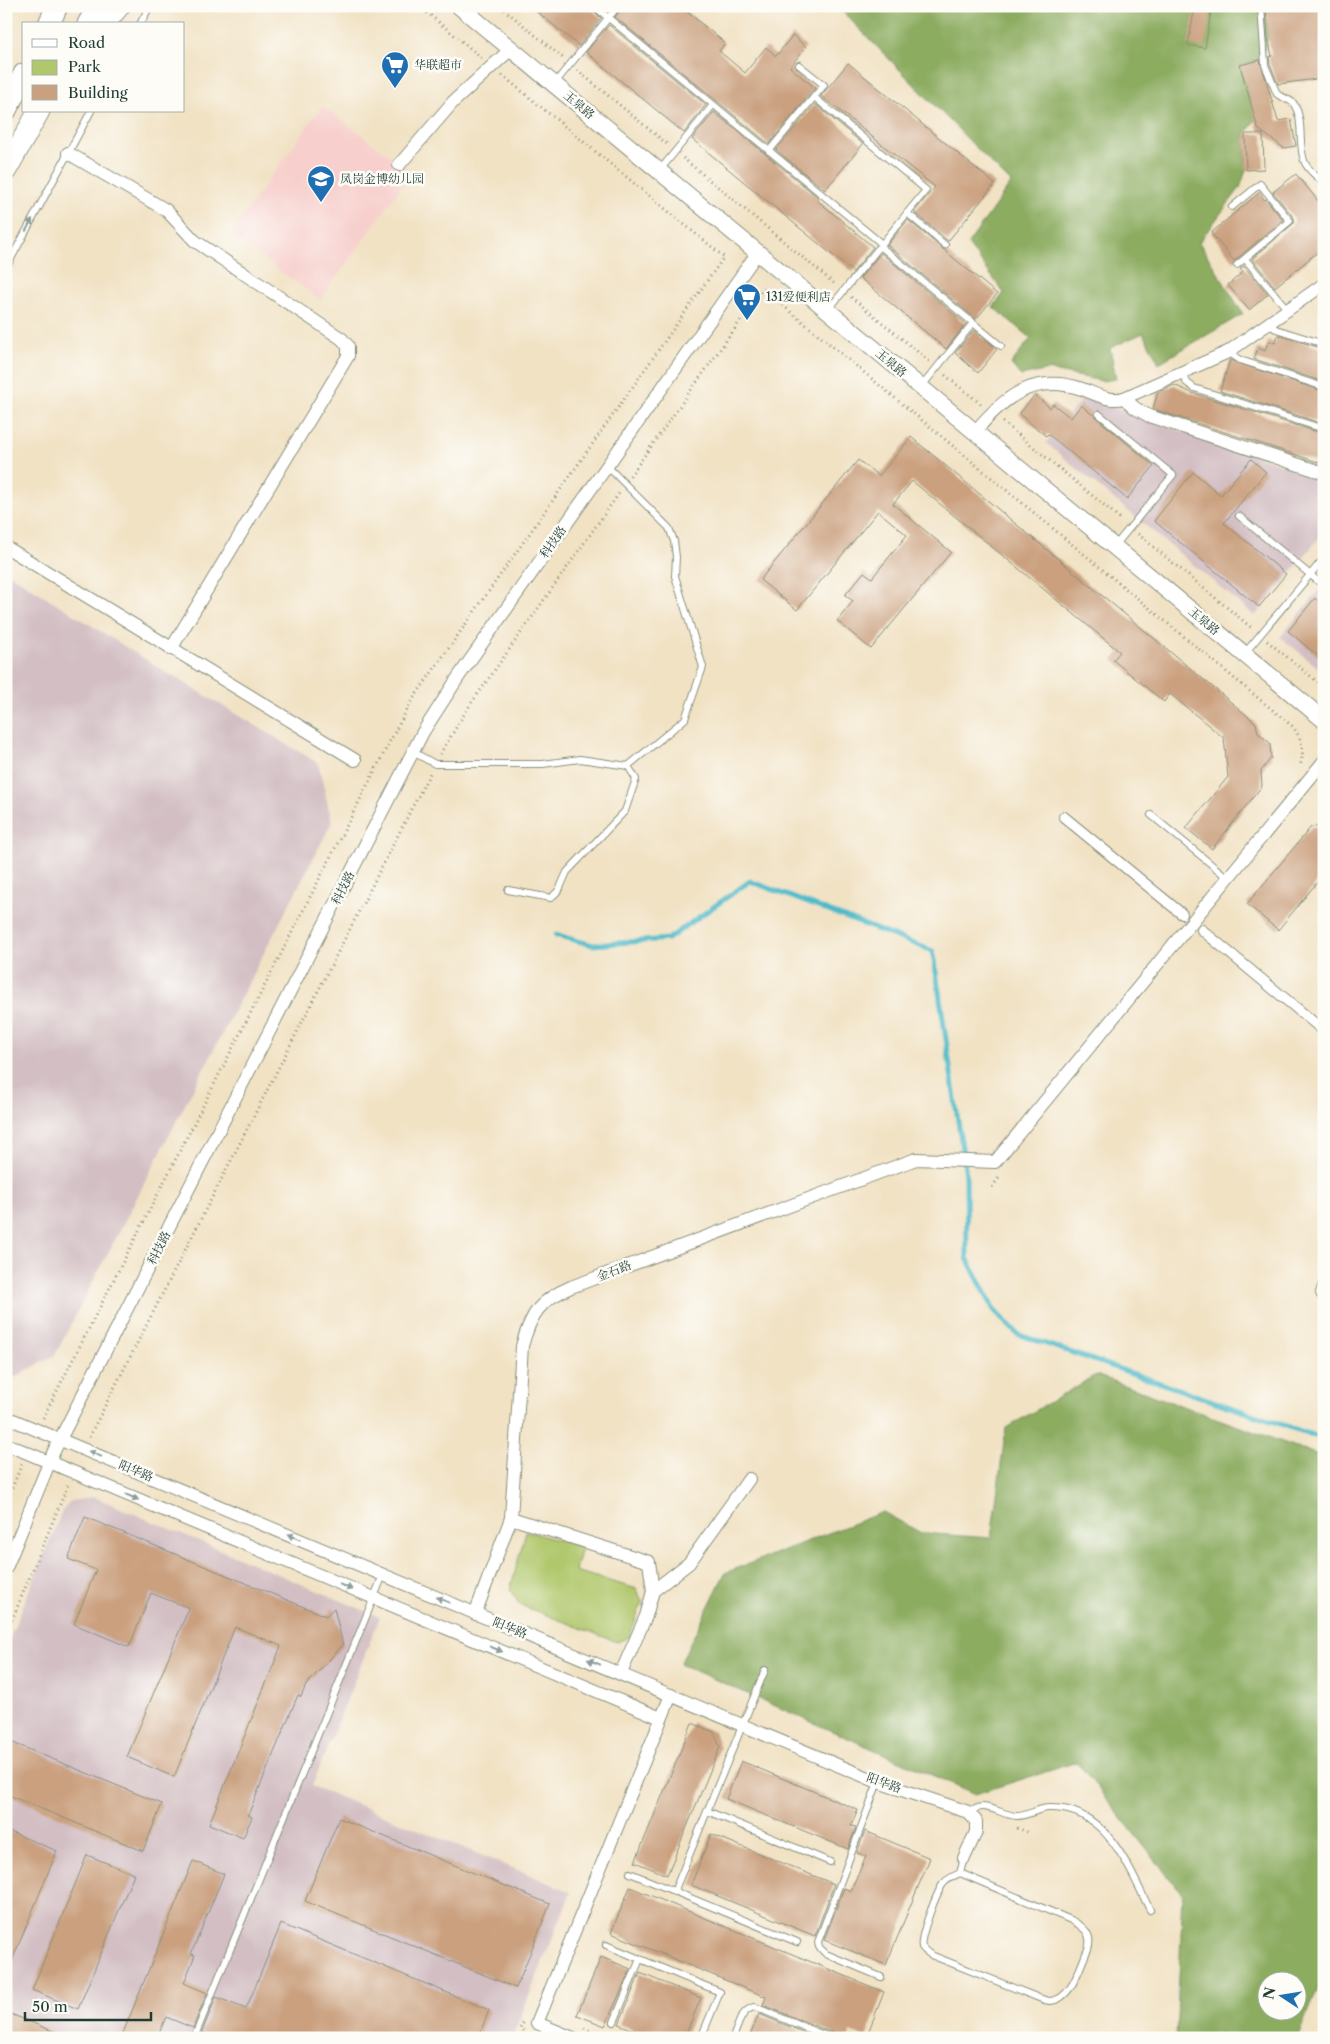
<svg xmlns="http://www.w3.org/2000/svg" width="1330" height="2044" viewBox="0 0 1330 2044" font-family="'Libre Caslon Text','Noto Serif SC',serif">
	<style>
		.built { fill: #f7d0cd }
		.industrial { fill: #d2bec3 }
		.green { fill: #b0c76c; stroke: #688250 }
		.forest { fill: #8cac60; stroke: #56744a; fill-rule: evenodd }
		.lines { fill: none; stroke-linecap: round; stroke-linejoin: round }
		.stream { stroke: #4ebac9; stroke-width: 5 }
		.building { fill: #caa07f }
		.service-casing { stroke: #88907c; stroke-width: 8 }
		.pedestrian-casing { stroke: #88907c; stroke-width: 12 }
		.minor-casing { stroke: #88907c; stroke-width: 14 }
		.tertiary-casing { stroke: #88907c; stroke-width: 18 }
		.trunk-casing { stroke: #88907c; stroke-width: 23 }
		.path { stroke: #88907c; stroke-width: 3; stroke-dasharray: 1 4; stroke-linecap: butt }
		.service { stroke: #fff; stroke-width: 6 }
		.pedestrian { stroke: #fff; stroke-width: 10 }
		.minor { stroke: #fff; stroke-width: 12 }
		.tertiary { stroke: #fff; stroke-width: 16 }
		.trunk { stroke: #fff; stroke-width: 21 }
		.oneway { fill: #8f9e9a }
		.labels { text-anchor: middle; stroke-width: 5; stroke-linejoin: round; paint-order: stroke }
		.poi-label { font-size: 12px; fill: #1f3d34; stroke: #fdfcf7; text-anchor: start }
		.street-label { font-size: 12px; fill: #1f3d34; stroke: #fdfcf7 }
	</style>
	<rect width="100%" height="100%" fill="#fdfcf7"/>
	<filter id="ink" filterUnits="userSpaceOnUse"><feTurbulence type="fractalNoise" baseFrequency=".02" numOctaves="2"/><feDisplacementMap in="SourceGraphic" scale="10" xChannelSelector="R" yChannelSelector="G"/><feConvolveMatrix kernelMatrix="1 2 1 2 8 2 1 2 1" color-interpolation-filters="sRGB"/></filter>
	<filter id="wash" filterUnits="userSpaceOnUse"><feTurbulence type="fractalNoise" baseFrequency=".0096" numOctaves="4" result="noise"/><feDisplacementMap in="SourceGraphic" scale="20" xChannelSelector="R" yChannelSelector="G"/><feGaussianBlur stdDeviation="1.12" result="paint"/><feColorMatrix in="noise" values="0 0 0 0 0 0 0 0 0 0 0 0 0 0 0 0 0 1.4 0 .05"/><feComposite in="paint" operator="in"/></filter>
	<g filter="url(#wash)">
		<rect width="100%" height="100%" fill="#f1e2c4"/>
		<polygon class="built" points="322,106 412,172 320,300 230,234"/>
		<g class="industrial">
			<polygon points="1085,395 1138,417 1324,478 1324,532 1255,616 1046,443"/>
			<polygon points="6,572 156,666 318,763 332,822 55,1355 6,1382"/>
			<polygon points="1324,584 1324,672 1280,637"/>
			<polygon points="94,1497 380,1617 312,1786 571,1892 512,2038 6,2038 6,1647 62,1511 71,1501"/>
		</g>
		<polygon class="green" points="526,1531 581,1547 575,1571 637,1589 642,1602 629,1637 617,1642 520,1605 510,1590"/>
		<g class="forest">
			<polygon points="837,6 1288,6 1265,9 1268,37 1260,60 1240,65 1256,119 1245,135 1246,170 1240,188 1199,242 1243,314 1159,363 1143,333 1110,348 1116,379 1102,381 1048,370 1021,376 1011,364 1031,338 993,307 1004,293 968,244 1011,183"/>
			<path d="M1096,1375L1324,1457V1974L1297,2038H1176L1183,1895L1077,1762L975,1794L680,1664L725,1573L883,1512L921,1533L991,1538L1006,1428ZM1268,1982H1298V2012H1268Z"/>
		</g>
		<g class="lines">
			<polyline class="stream" points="556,935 593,945 668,939 750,881 933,951 966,1175 967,1258 994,1310 1017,1334 1324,1439"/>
		</g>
		<g id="blocks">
			<g class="building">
				<polygon points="530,6 589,6 601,18 579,46"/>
				<polygon points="623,6 680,6 725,43 719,51 745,73 766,47 776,56 793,35 806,47 790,67 815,88 769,144 615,17"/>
				<polygon points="1195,6 1212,6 1205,48 1188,45"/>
				<polygon points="1288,6 1324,6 1324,78 1278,84 1270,64 1269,57 1272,56 1268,38 1266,9"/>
				<polygon points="609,25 706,105 684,133 586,52"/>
				<polygon points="1260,60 1278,121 1291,119 1296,146 1284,148 1258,129 1240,65"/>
				<polygon points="848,63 995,184 948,241 914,212 935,187 821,96"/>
				<polygon points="815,104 863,144 825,190 776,150"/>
				<polygon points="714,112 819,198 817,200 873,247 853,272 692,139"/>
				<polygon points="1245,134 1263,134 1264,169 1246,170"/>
				<polygon points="1296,174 1324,208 1324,247 1275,287 1252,259 1294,223 1294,218 1273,192"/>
				<polygon points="1260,192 1264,200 1266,199 1283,220 1234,261 1211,233"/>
				<polygon points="908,220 997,294 976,319 887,245"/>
				<polygon points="881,253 966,324 946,349 860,278"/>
				<polygon points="1244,266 1268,294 1249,310 1228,285 1243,272 1240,269"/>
				<polygon points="974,330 997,349 978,373 955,353"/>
				<polygon points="1278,335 1324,349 1324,382 1254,359 1258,348 1265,351 1268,341 1275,343"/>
				<polygon points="1230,360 1324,392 1324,413 1321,423 1220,391"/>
				<polygon points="1174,385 1192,393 1324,434 1324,464 1153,409 1158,392"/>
				<polygon points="1035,395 1050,408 1053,404 1071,418 1081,405 1154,466 1127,499 1048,434 1046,436 1019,414"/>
				<polygon points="911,437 1256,723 1258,733 1270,743 1271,758 1261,771 1262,786 1212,849 1186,828 1228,777 1224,738 1170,694 1164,702 1113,660 1120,652 912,481 893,504 951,552 871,649 837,621 853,601 845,595 864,572 872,578 907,535 878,511 797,610 760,580 858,460 879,476"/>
				<polygon points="1251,459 1266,472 1224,523 1286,574 1259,607 1154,521 1193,472 1221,495"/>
				<polygon points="1315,598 1324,606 1324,661 1288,631"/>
				<polygon points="1324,826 1324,874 1278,930 1247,904 1311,827"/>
				<polygon points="85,1517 326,1616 334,1608 343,1645 306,1685 301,1697 298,1695 248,1815 252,1817 243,1838 209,1824 281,1646 235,1627 174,1777 127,1757 189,1608 151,1593 129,1647 74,1624 96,1570 68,1559"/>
				<polygon points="692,1723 714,1732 720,1747 667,1875 635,1862"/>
				<polygon points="6,1740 162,1804 143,1851 6,1794"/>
				<polygon points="741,1761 858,1810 851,1826 856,1827 848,1849 726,1799"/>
				<polygon points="339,1818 550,1904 516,1988 305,1901"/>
				<polygon points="6,1830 57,1851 7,1973 6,1973"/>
				<polygon points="865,1831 930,1858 886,1965 824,1940 844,1888 851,1891 866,1856 857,1853"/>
				<polygon points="711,1834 834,1884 815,1936 691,1885"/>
				<polygon points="87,1855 134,1874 78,2009 32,1990"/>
				<polygon points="193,1861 224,1874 191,1954 195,1955 184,1983 207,1993 193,2028 166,2017 157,2038 121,2038"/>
				<polygon points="630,1887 884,1992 866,2038 850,2032 849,2038 836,2038 833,2033 763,2005 766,1997 611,1933"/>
				<polygon points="281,1924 489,2010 478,2038 217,2038 202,2032 216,1997 246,2009"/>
				<polygon points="601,1957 631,1969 605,2026 577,2015"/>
				<polygon points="640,1973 701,1998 684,2038 653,2038 619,2024"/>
				<polygon points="6,2012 67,2037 67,2038 6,2038"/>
				<polygon points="759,2014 817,2038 749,2038"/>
			</g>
		</g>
	</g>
	<g filter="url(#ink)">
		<use href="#blocks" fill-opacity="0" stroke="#88907c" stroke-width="1"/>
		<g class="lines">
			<g class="service-casing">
				<g id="service">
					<polyline points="594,6 882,244"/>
					<path d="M1261,6L1265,65L1277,94C1282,98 1290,99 1294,104C1305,122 1297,145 1305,163C1309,171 1317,177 1324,183"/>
					<polyline points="140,24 150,6"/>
					<polyline points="554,84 618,6"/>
					<polyline points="814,97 926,190 828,310"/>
					<polyline points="769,151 824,85 799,65"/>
					<polyline points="660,170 713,105"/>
					<polyline points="1232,207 1260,184 1290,221 1237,265"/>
					<polyline points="907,213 945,245"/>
					<polyline points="880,246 1001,346"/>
					<polyline points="1245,259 1288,310"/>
					<polyline points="6,268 91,111"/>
					<polyline points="1268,324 1276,329 1324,344"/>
					<polyline points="1228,352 1240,360 1324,387"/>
					<polyline points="1182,373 1186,382 1194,388 1324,429"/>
					<polyline points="922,386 973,323"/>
					<polyline points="1099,414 1173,475 1114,547"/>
					<polyline points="1239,516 1324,586"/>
					<polyline points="1245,653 1324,558"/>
					<polyline points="413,752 435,764 543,764 580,759 628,766 685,719 703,667 675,576 676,557 674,541 669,528 607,466"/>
					<polyline points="1151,815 1228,878"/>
					<polyline points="508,890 551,898 559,890 567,872 625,811 636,779 628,766"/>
					<polyline points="878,1782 818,1942 819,1947 826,1954 881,1977"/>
					<polyline points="707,1811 830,1862"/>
					<path d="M968,1812C972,1811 978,1807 982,1807C993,1807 1004,1815 1016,1816C1026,1817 1038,1808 1049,1808C1106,1806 1129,1868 1150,1910"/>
					<polyline points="630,1873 797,1942"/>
					<path d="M960,1873L1071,1920C1084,1927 1093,1934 1088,1949C1080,1966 1072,2000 1050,2001C1047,2001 1042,1999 1039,1998L931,1955C928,1953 924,1950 922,1947C919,1938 937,1892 943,1884C948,1878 954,1876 960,1873L964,1858"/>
					<polyline points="674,1892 765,1670"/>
					<polyline points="606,1945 720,1992 701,2038"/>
					<polyline points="614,2022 640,1959"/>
					<polyline points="194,2038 383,1575"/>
					<path d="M733,2038C738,2026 741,2009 755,2007L831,2038"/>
				</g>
			</g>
			<g class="pedestrian-casing">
				<g id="pedestrian">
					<polyline points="1064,817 1182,914"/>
					<polyline points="1202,930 1324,1031"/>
				</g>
			</g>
			<g class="minor-casing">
				<g id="minor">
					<polyline points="68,153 166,210 195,241 342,339 348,346 348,356 171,649"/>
					<polyline points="399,165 453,102 511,49"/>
					<polyline points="1124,398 1135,408 1149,416 1324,473"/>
					<path d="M975,432C1004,396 1035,373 1082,389C1096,394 1109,402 1124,398L1228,352L1324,284"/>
					<polyline points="6,547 355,760"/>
					<polyline points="1322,1293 1324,1287"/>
					<polyline points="6,1417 878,1782 968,1812 976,1821 976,1832 964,1858"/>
					<polyline points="6,1444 661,1718"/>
					<polyline points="511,1518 649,1562 653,1591 646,1616 621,1673"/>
					<polyline points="6,1568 54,1451 423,732 459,676 758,252"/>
					<polyline points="653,1591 689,1563 749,1479"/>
					<path d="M475,1614L511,1518L522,1346C531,1313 540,1300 571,1287L916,1159L995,1162L1324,761"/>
					<polyline points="573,2038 537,2023 671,1695"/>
				</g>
			</g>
			<g class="tertiary-casing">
				<polyline id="tertiary" points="459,6 1324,720"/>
			</g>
			<g class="trunk-casing">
				<g id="trunk">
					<polyline points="49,24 57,6"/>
					<polyline points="88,24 98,6"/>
					<polyline points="104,24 119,6"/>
					<polyline points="6,110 24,74"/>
					<polyline points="6,170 39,111"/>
				</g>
			</g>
			<g class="path">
				<polyline points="419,6 482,58"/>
				<polyline points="500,6 563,58"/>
				<polyline points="577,70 667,144"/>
				<polyline points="683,158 836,285"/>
				<polyline points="851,297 929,361"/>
				<polyline points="945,375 981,404"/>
				<polyline points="1003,422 1122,520"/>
				<path d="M630,476L763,289L1292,726C1302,738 1305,751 1300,766"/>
				<polyline points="1138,534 1253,629"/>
				<polyline points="1267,641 1324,687"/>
				<polyline points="440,754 468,708 620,492"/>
				<polyline points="992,1187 1001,1175"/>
				<polyline points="43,1418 390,741 413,699 724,257 502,75"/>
				<polyline points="89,1437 430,773"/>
				<polyline points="6,1502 22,1464"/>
				<polyline points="6,1634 68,1485"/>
				<polyline points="1017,1828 1027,1832"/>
				<polyline points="523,2023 520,2029 527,2032"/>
				<polyline points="584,2028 606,2038"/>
			</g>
			<use href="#service" class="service"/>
			<use href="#pedestrian" class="pedestrian"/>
			<use href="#minor" class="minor"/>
			<use href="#tertiary" class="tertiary"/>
			<use href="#trunk" class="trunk"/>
		</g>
		<defs><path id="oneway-solid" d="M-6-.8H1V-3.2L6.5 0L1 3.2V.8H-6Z" transform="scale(1.25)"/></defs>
		<g class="oneway">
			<use href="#oneway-solid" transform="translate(29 225) rotate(-62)"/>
			<use href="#oneway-solid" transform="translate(95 1454) rotate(-157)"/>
			<use href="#oneway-solid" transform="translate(132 1497) rotate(23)"/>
			<use href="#oneway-solid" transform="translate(294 1537) rotate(-157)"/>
			<use href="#oneway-solid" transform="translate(346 1587) rotate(23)"/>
			<use href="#oneway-solid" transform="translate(443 1600) rotate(-157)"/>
			<use href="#oneway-solid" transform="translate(496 1649) rotate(23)"/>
			<use href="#oneway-solid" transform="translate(594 1662) rotate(-158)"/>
		</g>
	</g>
	<defs>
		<g id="supermarket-pin" transform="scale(1.4375)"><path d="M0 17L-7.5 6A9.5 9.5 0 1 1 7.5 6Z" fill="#1f6fb2" stroke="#fdfcf7"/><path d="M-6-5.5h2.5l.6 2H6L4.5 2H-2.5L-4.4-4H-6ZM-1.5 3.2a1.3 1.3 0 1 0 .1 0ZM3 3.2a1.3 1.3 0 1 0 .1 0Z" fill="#fff"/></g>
		<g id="school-pin" transform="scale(1.4375)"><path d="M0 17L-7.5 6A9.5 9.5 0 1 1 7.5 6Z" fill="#1f6fb2" stroke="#fdfcf7"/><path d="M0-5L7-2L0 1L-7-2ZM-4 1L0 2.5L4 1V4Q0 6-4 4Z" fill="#fff"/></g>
	</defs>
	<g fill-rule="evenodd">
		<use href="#supermarket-pin" x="395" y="65"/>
		<use href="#school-pin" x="321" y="179"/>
		<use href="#supermarket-pin" x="747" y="297"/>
	</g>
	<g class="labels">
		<g class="poi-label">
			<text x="414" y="69">华联超市</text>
			<text x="340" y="183">凤岗金博幼儿园</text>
			<text x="766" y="301">131爱便利店</text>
		</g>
		<g class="street-label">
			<text transform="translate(579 105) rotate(40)" y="4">玉泉路</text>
			<text transform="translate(891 363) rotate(40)" y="4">玉泉路</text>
			<text transform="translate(553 542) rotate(-55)" y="4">科技路</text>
			<text transform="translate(1204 621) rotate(40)" y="4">玉泉路</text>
			<text transform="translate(343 888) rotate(-63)" y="4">科技路</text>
			<text transform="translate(159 1248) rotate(-63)" y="4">科技路</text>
			<text transform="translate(614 1271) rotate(-21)" y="4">金石路</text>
			<text transform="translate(136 1471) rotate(23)" y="4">阳华路</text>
			<text transform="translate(510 1628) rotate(22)" y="4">阳华路</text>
			<text transform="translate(884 1783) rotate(20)" y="4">阳华路</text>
		</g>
	</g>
	<rect width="1330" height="2044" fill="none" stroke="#fdfcf7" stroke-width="25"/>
	<rect x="22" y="22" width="162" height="90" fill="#fdfcf7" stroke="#a4b0a9"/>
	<rect x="32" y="39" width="25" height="8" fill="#ffffff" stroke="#a4b0a9"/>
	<text x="68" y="48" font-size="15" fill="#1f3d34">Road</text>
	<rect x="32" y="60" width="25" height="15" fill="#b0c76c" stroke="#a4b0a9"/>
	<text x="68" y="72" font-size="15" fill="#1f3d34">Park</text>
	<rect x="32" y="85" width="25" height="15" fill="#caa07f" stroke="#a4b0a9"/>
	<text x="68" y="98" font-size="15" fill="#1f3d34">Building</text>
	<g transform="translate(1282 1996) rotate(282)"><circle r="24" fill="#fdfcf7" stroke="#a4b0a9"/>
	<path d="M0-4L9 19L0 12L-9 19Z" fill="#1f6fb2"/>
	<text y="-8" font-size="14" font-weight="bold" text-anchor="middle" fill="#1f3d34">N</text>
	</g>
	<path d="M25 2012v8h126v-8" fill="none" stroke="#1f3d34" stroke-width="2.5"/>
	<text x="32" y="2012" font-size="15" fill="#1f3d34" stroke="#fdfcf7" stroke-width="4" paint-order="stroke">50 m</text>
</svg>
